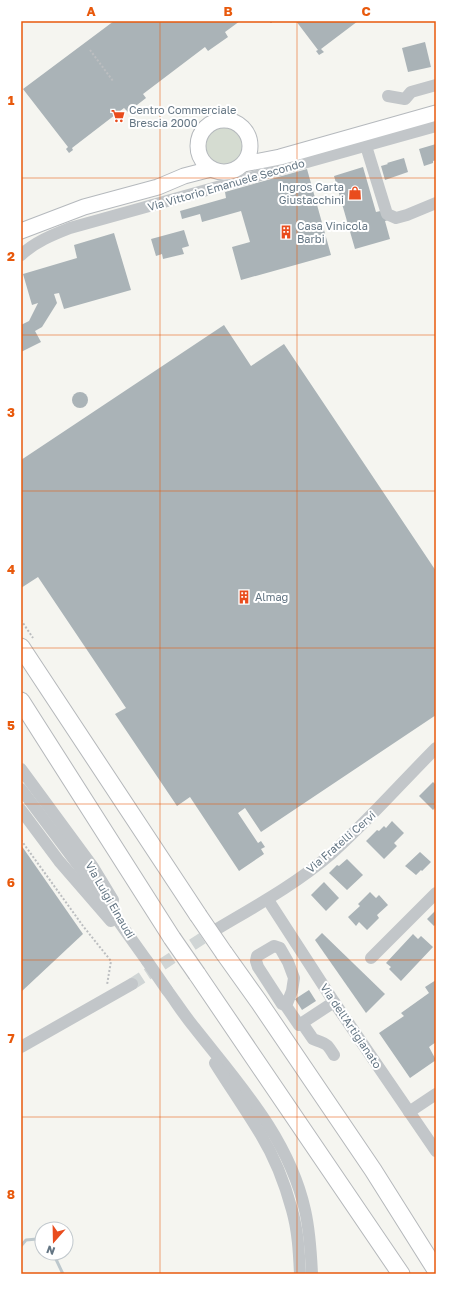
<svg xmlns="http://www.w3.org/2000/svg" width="457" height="1295" viewBox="0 0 457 1295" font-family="'Golos Text',sans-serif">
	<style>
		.green { fill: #d5dcd1 }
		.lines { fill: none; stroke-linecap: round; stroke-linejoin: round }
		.stream { stroke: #bdc8cd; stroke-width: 3 }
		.building { fill: #aab3b7 }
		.minor-tunnel { stroke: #d0d5d5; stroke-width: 12; stroke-dasharray: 12 6; stroke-linecap: butt }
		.major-casing { stroke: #b5b9bd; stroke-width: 17 }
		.highway-casing { stroke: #b5b8bb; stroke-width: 19 }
		.path { stroke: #bcbec0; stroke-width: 2; stroke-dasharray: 2 2; stroke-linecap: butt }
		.minor { stroke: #c2c6c9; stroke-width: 12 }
		.major { stroke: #fff; stroke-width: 15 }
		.highway { stroke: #fff; stroke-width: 17 }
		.highway-bridge-casing { stroke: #b5b8bb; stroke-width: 19; stroke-linecap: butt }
		.minor-bridge { stroke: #c2c6c9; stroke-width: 12 }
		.highway-bridge { stroke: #fff; stroke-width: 17 }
		.grid { fill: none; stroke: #e8590c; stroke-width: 1; stroke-opacity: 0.55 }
		.labels { text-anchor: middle; stroke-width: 4; stroke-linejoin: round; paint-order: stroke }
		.poi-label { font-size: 11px; fill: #637583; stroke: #fff; text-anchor: start }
		.street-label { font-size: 11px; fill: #637583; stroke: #fff }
		.neatline { fill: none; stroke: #e8590c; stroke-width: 1.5 }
		.grid-label { font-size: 13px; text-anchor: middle; font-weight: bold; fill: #e8590c }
	</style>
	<rect width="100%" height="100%" fill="#f5f5f0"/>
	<circle class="green" cx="223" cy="146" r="20"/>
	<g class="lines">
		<g class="stream">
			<polyline points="21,1246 26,1240 37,1239 42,1244"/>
			<polyline points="53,1253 63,1274"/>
		</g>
	</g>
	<g class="building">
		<polygon points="114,21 240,21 225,32 228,37 208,51 205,47 143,94 146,98 128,112 124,108 72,148 73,150 69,153 66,149 68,147 23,89"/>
		<polygon points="296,21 358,21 321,49 324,52 319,55 316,51 318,50"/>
		<polygon points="425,42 431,67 408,72 402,48"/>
		<polygon points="436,144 436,160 433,161 433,163 424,166 419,149"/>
		<polygon points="404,158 408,172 385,180 381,166 388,164 387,163"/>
		<polygon points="363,167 376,212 385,210 388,220 385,221 390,239 355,249 334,176"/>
		<polygon points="307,169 331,255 241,280 232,247 250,242 241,211 202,222 200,214 182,219 180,211 226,198 225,192"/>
		<polygon points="184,230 189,246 182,248 184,254 163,259 162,254 156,256 151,239"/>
		<polygon points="114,233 131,290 64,309 59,293 54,294 57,303 42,327 35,331 41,342 21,352 21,325 29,321 38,303 32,305 23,274 77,258 74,245"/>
		<polygon points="224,325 251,366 284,344 436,571 436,715 261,832 245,808 238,813 258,843 261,841 265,847 261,849 264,854 239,871 190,797 177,806 115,714 126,708 38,577 21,588 21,460"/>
		<circle cx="80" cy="400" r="8"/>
		<polygon points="433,782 436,785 436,807 433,810 419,796"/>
		<polygon points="392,821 404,833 394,843 397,846 384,859 366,841 377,830 379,831 384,826 386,828"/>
		<polygon points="21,845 83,934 21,992"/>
		<polygon points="420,852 431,862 422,871 421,870 416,875 405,866"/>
		<polygon points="347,859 363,875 347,890 329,873 337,865 339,866"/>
		<polygon points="324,882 339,898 326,911 311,895"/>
		<polygon points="370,892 376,898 379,895 388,905 377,915 379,918 367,930 359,922 356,926 348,917 360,906 358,904"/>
		<polygon points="436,910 436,926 435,925 434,926 427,919"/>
		<polygon points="322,933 385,994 366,1013 315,940"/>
		<polygon points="413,934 418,939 421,936 433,947 401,981 389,969 391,967 386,963"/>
		<polygon points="436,980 436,1042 429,1047 436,1060 410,1078 379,1033 404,1016 401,1013 429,993 425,987"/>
		<polygon points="309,990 316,1001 302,1010 295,999"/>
	</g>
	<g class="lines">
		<polyline class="minor-tunnel" points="132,984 212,932"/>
		<g class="major-casing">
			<g id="major">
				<circle cx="224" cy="146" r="26"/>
				<polyline points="244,164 280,157 436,113"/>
				<polyline points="21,231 84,207 158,187 184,176 211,169"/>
			</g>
		</g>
		<g class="highway-casing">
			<g id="highway">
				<polyline points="21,647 198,915"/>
				<polyline points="21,701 172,938"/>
				<polyline points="224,953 259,1002 373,1170 436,1270"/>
				<polyline points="197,974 401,1274"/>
			</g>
		</g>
		<g class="path">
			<polyline points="271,23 271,21"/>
			<polyline points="90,50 113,81"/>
			<polyline points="21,620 33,638"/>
			<polyline points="21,840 83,926 111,961 107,985"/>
		</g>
		<g class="minor">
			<polyline points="388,96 405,99 411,92 436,85"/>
			<polyline points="366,146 387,214 396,218 407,215 436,203"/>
			<path d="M21,255C35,242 52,235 70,228L436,126"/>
			<polyline points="21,769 93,867 113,900"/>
			<polyline points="21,789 87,877 147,961"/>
			<polyline points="21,810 59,861 111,921"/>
			<polyline points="268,900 334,1002 436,1151"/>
			<path d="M212,932C252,908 295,885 331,854C368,821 401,783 436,748"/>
			<polyline points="371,958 436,893"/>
			<path d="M167,990C176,1002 184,1015 194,1027C238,1083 289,1138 305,1210C310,1232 311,1252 312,1274"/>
			<polyline points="286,1006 282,1004 258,967 256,961 257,956 274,946 280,948 288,962 294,978 292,991 286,1006 299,1025 334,1002"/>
			<path d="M302,1023L313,1039C327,1045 325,1041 334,1055"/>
			<polyline points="21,1047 132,984"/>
			<path d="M215,1063C230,1087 246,1110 261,1135C275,1158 285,1184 292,1210C298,1231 299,1253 300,1274"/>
			<polyline points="409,1112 436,1094"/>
		</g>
		<use href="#major" class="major"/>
		<use href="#highway" class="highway"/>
		<g class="highway-bridge-casing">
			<g id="highway-bridge">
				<polyline points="198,915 224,953"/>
				<polyline points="172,938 197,974"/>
			</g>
		</g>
		<polyline class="minor-bridge" points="147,961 167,990"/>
		<use href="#highway-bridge" class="highway-bridge"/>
	</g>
	<path class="grid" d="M160,21V1274M297,21V1274M21,178H436M21,335H436M21,491H436M21,648H436M21,804H436M21,960H436M21,1117H436"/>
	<defs>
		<g id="supermarket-bare" transform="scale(1.08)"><path d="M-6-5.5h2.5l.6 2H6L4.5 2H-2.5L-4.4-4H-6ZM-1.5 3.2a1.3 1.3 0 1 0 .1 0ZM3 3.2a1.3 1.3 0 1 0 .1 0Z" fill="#e94c1d" stroke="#fff" stroke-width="2.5" paint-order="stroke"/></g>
		<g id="shop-bare" transform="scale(1.08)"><path d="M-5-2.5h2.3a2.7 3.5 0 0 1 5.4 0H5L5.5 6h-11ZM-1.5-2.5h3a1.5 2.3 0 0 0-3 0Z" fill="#e94c1d" stroke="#fff" stroke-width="2.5" paint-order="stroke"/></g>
		<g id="building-bare" transform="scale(1.08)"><path d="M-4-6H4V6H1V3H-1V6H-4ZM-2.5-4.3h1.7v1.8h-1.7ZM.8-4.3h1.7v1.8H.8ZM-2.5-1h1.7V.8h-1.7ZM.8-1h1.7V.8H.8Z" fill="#e94c1d" stroke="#fff" stroke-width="2.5" paint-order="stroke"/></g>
	</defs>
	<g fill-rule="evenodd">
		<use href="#supermarket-bare" x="118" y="116"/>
		<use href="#shop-bare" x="355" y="193"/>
		<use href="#building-bare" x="286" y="232"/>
		<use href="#building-bare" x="244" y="597"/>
	</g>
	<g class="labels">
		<g class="poi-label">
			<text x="129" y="114">Centro Commerciale<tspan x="129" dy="13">Brescia 2000</tspan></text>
			<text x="344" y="191" text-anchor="end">Ingros Carta<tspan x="344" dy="13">Giustacchini</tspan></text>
			<text x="297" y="230">Casa Vinicola<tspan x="297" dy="13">Barbi</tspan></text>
			<text x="255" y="601">Almag</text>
		</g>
		<g class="street-label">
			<text transform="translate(226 185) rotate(-16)" y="4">Via Vittorio Emanuele Secondo</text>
			<text transform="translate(341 842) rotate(-41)" y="4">Via Fratelli Cervi</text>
			<text transform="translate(110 900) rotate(60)" y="4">Via Luigi Einaudi</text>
			<text transform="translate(351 1026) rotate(56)" y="4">Via dell'Artigianato</text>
		</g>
	</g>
	<rect width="457" height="1295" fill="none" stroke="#ffffff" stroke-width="44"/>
	<g transform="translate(54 1241) rotate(200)"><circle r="19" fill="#ffffff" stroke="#c1c8cd"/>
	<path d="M0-3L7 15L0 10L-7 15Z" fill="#e94c1d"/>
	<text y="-6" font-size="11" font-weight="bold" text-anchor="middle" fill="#637583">N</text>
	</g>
	<rect x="22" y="22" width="413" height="1251" class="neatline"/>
	<g class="grid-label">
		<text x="91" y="16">A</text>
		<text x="228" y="16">B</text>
		<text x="366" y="16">C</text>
		<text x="11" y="105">1</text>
		<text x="11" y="261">2</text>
		<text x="11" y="417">3</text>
		<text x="11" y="574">4</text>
		<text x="11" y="730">5</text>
		<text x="11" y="887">6</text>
		<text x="11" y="1043">7</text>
		<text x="11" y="1199">8</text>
	</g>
</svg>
